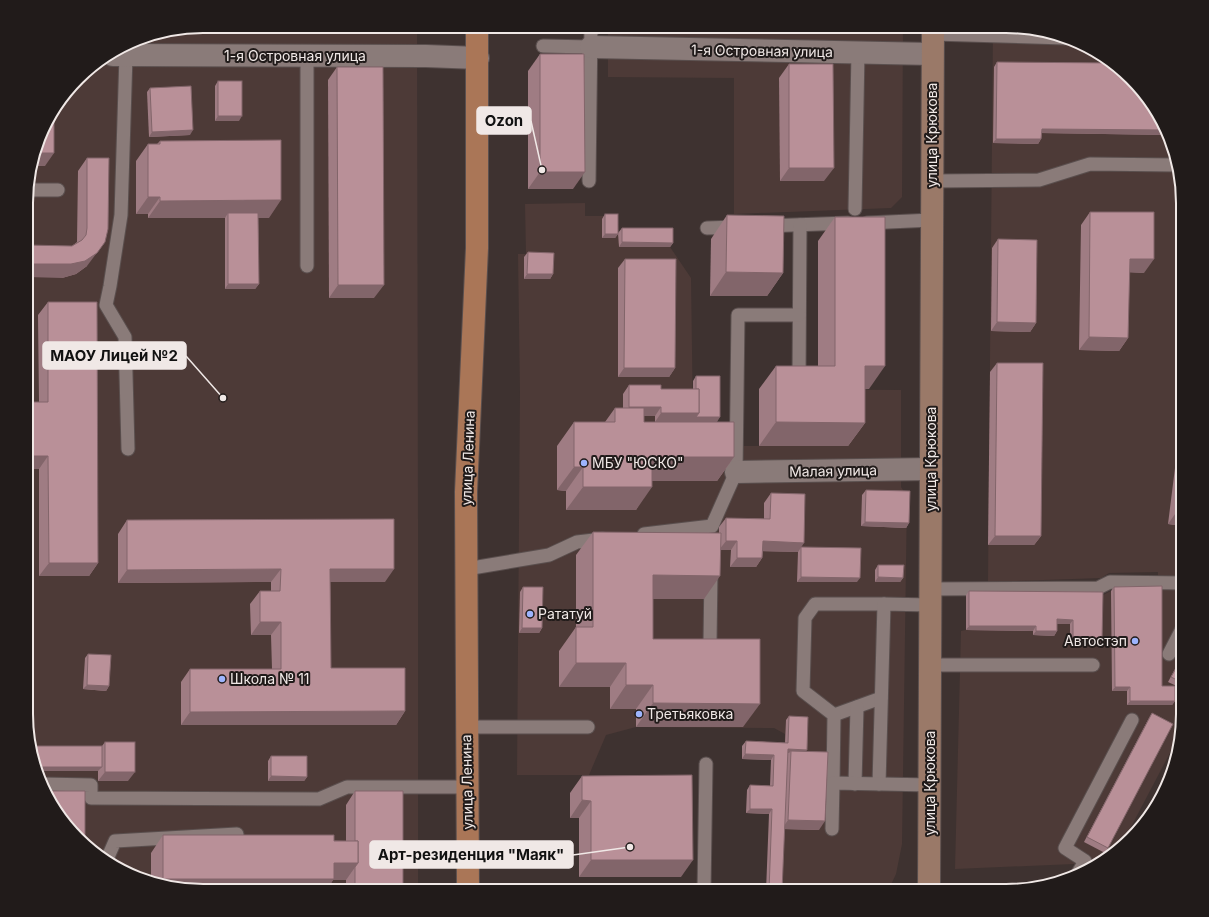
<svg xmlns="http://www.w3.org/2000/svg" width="1209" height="917" viewBox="0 0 1209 917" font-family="Inter,sans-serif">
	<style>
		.built { fill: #4d3a37 }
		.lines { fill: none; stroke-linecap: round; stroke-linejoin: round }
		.lane-casing { stroke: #5a4f4e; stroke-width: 15 }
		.street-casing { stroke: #5a4f4e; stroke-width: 24 }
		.secondary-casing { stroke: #5a4f4e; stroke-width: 24 }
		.primary-casing { stroke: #5a4f4e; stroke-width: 24 }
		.lane { stroke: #8a7b79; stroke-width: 13 }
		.street { stroke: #8a7b79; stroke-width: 22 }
		.secondary { stroke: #9a7968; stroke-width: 22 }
		.primary { stroke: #aa7657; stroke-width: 22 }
		.wall { fill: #9f7c83 }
		.shaded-wall { fill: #82656a }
		.building { fill: #b99098; stroke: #82656a }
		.poi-dot { fill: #9db4fd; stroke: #211b1a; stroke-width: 1.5 }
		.labels { text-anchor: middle; stroke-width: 4; stroke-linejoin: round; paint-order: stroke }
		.street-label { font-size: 14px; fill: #f0e8e6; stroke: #211b1a }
		.poi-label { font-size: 14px; fill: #f0e8e6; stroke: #211b1a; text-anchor: start }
		.rim { fill: none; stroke: #f0e8e6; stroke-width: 2 }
		.leader { fill: none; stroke: #f0e8e6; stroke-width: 1.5 }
		.callout-dot { fill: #f0e8e6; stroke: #211b1a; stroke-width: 1.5 }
		.callout { fill: #f0e8e6; stroke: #f0e8e6; stroke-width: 1.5 }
		.callout-label { font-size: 15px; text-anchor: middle; font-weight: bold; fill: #111 }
	</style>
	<rect width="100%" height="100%" fill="#3e3230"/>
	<g class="built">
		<polygon points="203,26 417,26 418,533 418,891 192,891 136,878 87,847 44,792 26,726 28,180 50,115 87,70 146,35"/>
		<polygon points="608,26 903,26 902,197 891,208 734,214 734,78 608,77"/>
		<polygon points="993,26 1017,26 1073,39 1122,70 1165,125 1183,203 1183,726 1182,730 1122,844 1097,863 955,869 961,631 966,630 966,595 1099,597 1111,591 1158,591 1158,572 1109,573 1101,578 988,582"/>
		<polygon points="585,203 585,216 617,216 619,233 670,233 670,247 691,278 693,422 717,422 717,446 759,446 759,389 901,390 901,487 907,496 902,844 896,874 888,891 779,891 785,734 774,728 636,727 606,735 589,775 517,775 520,392 518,254 526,254 525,204"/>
	</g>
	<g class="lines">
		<g class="lane-casing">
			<g id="lane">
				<polyline points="933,34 1065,38"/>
				<polyline points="543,46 591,47"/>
				<polyline points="126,55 121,215 110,286 106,305 125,337 128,449"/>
				<polyline points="589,181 591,26"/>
				<polyline points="932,181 1039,180 1090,164 1174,165"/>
				<polyline points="28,190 58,190"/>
				<polyline points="855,209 858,52"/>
				<polyline points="867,223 932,220"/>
				<polyline points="765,226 848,223"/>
				<polyline points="707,228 736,227"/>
				<polyline points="307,266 307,56"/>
				<polyline points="799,379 800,225"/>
				<polyline points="644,534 712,526 736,472 738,315 799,315"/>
				<polyline points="466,569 549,555 577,542 603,539"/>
				<polyline points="930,589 1098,588 1110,582 1183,583"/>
				<polyline points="710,642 711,572"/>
				<polyline points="1169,654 1183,627"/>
				<polyline points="930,665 1093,665"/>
				<polyline points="834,715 881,698"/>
				<polyline points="466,727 588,727"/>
				<polyline points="833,783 834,715 803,691 805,618 815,604 884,604"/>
				<polyline points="42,784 91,785 91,798 319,799 347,787 467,787"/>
				<polyline points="855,784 857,707"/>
				<polyline points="879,784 884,604 930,605"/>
				<polyline points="832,829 833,783 930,785"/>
				<polyline points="108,861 108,857 115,841 237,834"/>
				<polyline points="1077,875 1085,861 1065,848 1132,720"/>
				<polyline points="704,891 706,764"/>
			</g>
		</g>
		<g class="street-casing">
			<g id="street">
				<polyline points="591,47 932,54"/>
				<polyline points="113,55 426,56 478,58"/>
				<polyline points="736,472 931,469"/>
			</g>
		</g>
		<g class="secondary-casing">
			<polyline id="secondary" points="929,891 933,26"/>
		</g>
		<g class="primary-casing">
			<polyline id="primary" points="468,891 466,492 477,248 477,26"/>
		</g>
		<use href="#lane" class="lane"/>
		<use href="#street" class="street"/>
		<use href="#secondary" class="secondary"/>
		<use href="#primary" class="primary"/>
	</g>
	<g class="wall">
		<polygon points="335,26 383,26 379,32 335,31"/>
		<polygon points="540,54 573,189 528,189 528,71"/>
		<polygon points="997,62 1165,125 1167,135 1042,133 1041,139 1038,144 993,143 994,67"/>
		<polygon points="789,64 824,181 780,181 779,78"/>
		<polygon points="337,67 374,298 329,298 328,80"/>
		<polygon points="218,81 239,121 215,121 215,86"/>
		<polygon points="150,88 190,135 149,137 147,92"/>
		<polygon points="160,141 269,218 258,218 259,284 255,289 225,289 225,218 148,218 148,214 136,214 136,161 148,144 157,144"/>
		<polygon points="87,158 87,266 76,274 62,278 72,246 77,242 78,171"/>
		<polygon points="1090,212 1144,273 1129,272 1128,338 1119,351 1079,350 1081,225"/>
		<polygon points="605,214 618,234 615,238 602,238 602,219"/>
		<polygon points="727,215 783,273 767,296 710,296 711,239"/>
		<polygon points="835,217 869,389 865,389 865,423 848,446 759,446 759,389 776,366 818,366 818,241"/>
		<polygon points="622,228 673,243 670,247 619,247 618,233"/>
		<polygon points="998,239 1036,323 1030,332 991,331 992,248"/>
		<polygon points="528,252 553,274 550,279 524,279 524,257"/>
		<polygon points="625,259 675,368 669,377 618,377 618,268"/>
		<polygon points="48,302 98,563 89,576 39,576 39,469 27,469 27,402 39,402 38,315"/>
		<polygon points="997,363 1041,536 1034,545 988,545 990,372"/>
		<polygon points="696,376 717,422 655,422 655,416 644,416 644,422 734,457 717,481 652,481 636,510 566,510 566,491 557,490 557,446 574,422 605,422 615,408 623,408 623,394 629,385 661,389 693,389 693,381"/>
		<polygon points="1183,404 1183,526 1168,524"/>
		<polygon points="866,490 909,523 906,528 861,526 862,495"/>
		<polygon points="771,493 801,547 857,582 797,582 798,552 763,551 762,558 756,567 730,567 731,550 721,550 704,599 653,599 653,639 743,727 636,727 636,709 610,709 610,687 559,687 559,651 576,627 576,555 593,532 719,533 719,527 726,518 764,519 764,503"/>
		<polygon points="127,520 385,582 330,582 331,668 405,711 396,725 181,725 181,682 190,669 272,669 271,635 251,635 250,604 260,591 271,591 271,582 118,583 118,534"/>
		<polygon points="878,565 903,578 900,582 875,582 875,570"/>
		<polygon points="523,587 542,628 539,633 519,633 520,592"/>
		<polygon points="1114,587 1162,686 1175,701 1172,705 1127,705 1127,691 1112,691 1111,591"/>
		<polygon points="969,591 1103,592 1099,645 1070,645 1070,624 1057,624 1057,631 1054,636 1033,635 1033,631 966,630 966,595"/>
		<polygon points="88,654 109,686 106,691 83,689 85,658"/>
		<polygon points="1183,654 1183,689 1168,682"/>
		<polygon points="1152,713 1108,848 1105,853 1084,842 1149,718"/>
		<polygon points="789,716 806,752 819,830 784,829 782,891 766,891 769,814 746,813 747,790 750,785 770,786 771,760 742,759 742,746 746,741 785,743 786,720"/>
		<polygon points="105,742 128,781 98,781 98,771 39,771 102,746"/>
		<polygon points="271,756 307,777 304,781 268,781 268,761"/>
		<polygon points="582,776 681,877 579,877 579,818 570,818 570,793"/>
		<polygon points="355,791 403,891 346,891 346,880 333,880 326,891 192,891 151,881 151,853 163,835 346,841 346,805"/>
	</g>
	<g class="shaded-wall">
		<polygon points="338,26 383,26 379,32 335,31"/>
		<polygon points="711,26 779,26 777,29 710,29"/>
		<polygon points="828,26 874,26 872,30 826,30"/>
		<polygon points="218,116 242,116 239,121 215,121"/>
		<polygon points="1042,129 1166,130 1167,135 1038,133"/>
		<polygon points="193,130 190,135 149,137 152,132"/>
		<polygon points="996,139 1041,139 1038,144 993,143"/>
		<polygon points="37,153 54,153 45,166 32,166"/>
		<polygon points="789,168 834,168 824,181 780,181"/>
		<polygon points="540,172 585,172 573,189 528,189"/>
		<polygon points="148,197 160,197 148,214 136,214"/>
		<polygon points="281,200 269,218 228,218 228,213 225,218 148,218 160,201"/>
		<polygon points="605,234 618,234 615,238 602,238"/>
		<polygon points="105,242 87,266 76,274 62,278 27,277 27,264"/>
		<polygon points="622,242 673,243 670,247 619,247"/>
		<polygon points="1130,259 1154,259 1144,273 1120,272"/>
		<polygon points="726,272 783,273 767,296 710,296"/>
		<polygon points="527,274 553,274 550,279 524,279"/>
		<polygon points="228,284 259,284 255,289 225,289"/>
		<polygon points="338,285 384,285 374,298 329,298"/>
		<polygon points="997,322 1036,323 1030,332 991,331"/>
		<polygon points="1089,337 1128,338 1119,351 1079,350"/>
		<polygon points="865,366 885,366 869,389 848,390"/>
		<polygon points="624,368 675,368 669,377 618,377"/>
		<polygon points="629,407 661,407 655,416 623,416"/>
		<polygon points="661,413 699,413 720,417 717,422 655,422"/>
		<polygon points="776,422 865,423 848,446 759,446"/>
		<polygon points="27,456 48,456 39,469 27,469"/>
		<polygon points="652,457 734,457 717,481 636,481"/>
		<polygon points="574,467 583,467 566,491 557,490"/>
		<polygon points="583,487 652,487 636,510 566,510"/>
		<polygon points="1180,507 1183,508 1183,526 1168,524"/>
		<polygon points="865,522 909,523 906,528 861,526"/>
		<polygon points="995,536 1041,536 1034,545 988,545"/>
		<polygon points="726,541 737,541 731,550 719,550"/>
		<polygon points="763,541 804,543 798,552 756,551"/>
		<polygon points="737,558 762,558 756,567 730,567"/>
		<polygon points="49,563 98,563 89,576 39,576"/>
		<polygon points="281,569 271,582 118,583 127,570"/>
		<polygon points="330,569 394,569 385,582 321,582"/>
		<polygon points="653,575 720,576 704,599 636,599"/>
		<polygon points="801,577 860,578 857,582 797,582"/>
		<polygon points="878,577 903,578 900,582 875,582"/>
		<polygon points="1057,619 1073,620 1070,624 1054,624"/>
		<polygon points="260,622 281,622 271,635 251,635"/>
		<polygon points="969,626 1036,626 1033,631 966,630"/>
		<polygon points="522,628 542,628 539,633 519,633"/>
		<polygon points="1036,631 1057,631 1054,636 1033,635"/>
		<polygon points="1073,641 1102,641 1099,645 1070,645"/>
		<polygon points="576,663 626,663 610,687 559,687"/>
		<polygon points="87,685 109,686 106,691 83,689"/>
		<polygon points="626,685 653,685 636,709 610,709"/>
		<polygon points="1115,687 1130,687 1127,691 1112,691"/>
		<polygon points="1130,701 1175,701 1172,705 1127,705"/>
		<polygon points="653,703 760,704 743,727 636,727"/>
		<polygon points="405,711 396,725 181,725 190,712"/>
		<polygon points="788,749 807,750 804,754 791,751 789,753 784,753"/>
		<polygon points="745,754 774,755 771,760 742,759"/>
		<polygon points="37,767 102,767 98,771 39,771"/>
		<polygon points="105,772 135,772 128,781 98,781"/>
		<polygon points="271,776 307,777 304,781 268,781"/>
		<polygon points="582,800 591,801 579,818 570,818"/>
		<polygon points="750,809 772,809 769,814 746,813"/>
		<polygon points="788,820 825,821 819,830 782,829"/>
		<polygon points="591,860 693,860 681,877 579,877"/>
		<polygon points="334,863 358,863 346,880 333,880 326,891 192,891 160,883 163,879"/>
	</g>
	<g class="building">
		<polygon points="540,54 584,54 585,172 540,172"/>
		<polygon points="997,62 1112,63 1122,70 1165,125 1166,130 1042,129 1041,139 996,139"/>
		<polygon points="789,64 833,64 834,168 789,168"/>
		<polygon points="337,67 383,67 384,285 338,285"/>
		<rect x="218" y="81" width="24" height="35"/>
		<polygon points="191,86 193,130 152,132 150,88"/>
		<polygon points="54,109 54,153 37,153 50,115"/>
		<polygon points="281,140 281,200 160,201 160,197 148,197 148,144 160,144 160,141"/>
		<polygon points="87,158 109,158 108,229 105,242 97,253 85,261 71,264 27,264 27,245 72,246 82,240 86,235 87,228"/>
		<polygon points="1090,212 1154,212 1154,259 1130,259 1128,338 1089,337"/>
		<polygon points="228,213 258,213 259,284 228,284"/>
		<rect x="605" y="214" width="13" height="20"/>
		<polygon points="727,215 784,216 783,273 726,272"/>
		<polygon points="835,217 885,217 885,366 865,366 865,423 776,422 776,366 835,366"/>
		<polygon points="622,228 673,228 673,243 622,242"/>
		<polygon points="998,239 1037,240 1036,323 997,322"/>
		<polygon points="528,252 554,253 553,274 527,274"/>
		<polygon points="625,259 676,259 675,368 624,368"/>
		<polygon points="48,302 97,302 98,563 49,563 48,456 27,456 27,402 48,402"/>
		<polygon points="997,363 1043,363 1041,536 995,536"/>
		<polygon points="696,376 720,376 720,417 696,417 699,413 699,389 696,389"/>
		<polygon points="629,385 661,385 661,389 699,389 699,413 661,413 661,407 629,407"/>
		<polygon points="615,408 644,408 644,422 734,422 734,457 652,457 652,487 583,487 583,467 574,467 574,422 615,422"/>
		<polygon points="1183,483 1183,508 1180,507"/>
		<polygon points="866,490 910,491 909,523 865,522"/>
		<polygon points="771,493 805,494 804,543 763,541 762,558 737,558 737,541 726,541 726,518 770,519"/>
		<polygon points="394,519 394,569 330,569 331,668 405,668 405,711 190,712 190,669 281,669 281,622 260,622 260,591 280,591 281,569 127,570 127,520"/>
		<polygon points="593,532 721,533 720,576 653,575 653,639 760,639 760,704 653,703 653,685 626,685 626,663 576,663 576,627 593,627"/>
		<polygon points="801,547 861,548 860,578 801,577"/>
		<polygon points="878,565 904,565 903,578 878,577"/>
		<polygon points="1162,586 1162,686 1175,686 1175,701 1130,701 1130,687 1115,687 1114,587"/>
		<polygon points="523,587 543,587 542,628 522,628"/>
		<polygon points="969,591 1103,592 1102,641 1073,641 1073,620 1057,619 1057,631 1036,631 1036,626 969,626"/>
		<polygon points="88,654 111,655 109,686 87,685"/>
		<polygon points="1183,656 1183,683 1171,677"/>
		<polygon points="1152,713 1173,724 1108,848 1087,837"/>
		<polygon points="789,716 808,717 807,750 788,749 782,891 769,891 772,809 750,809 750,785 773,786 774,755 745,754 746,741 788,743"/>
		<rect x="105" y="742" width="30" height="30"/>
		<polygon points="32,746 102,746 102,767 37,767"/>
		<polygon points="791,751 828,752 825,821 788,820"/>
		<polygon points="271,756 307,756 307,777 271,776"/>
		<polygon points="692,775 693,860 591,860 591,801 582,800 582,776"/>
		<polygon points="44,791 85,791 85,845 44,792"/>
		<polygon points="355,791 403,791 403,891 355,891 355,867 358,863 358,841 355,841"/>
		<polygon points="163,835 334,835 334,841 358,841 358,863 334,863 334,879 163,879"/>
	</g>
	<g class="poi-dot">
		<circle cx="584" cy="463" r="4"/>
		<circle cx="530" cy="614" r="4"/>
		<circle cx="1135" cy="641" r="4"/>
		<circle cx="222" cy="679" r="4"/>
		<circle cx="639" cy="714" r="4"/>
	</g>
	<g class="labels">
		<g class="street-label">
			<text transform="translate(762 51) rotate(1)" y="5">1-я Островная улица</text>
			<text x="295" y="61">1-я Островная улица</text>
			<text transform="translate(932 135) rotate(-90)" y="5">улица Крюкова</text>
			<text transform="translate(468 458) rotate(-88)" y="5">улица Ленина</text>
			<text transform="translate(931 459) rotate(-90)" y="5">улица Крюкова</text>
			<text transform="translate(833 471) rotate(-1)" y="5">Малая улица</text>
			<text transform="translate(467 782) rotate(-91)" y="5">улица Ленина</text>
			<text transform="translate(930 783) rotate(-90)" y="5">улица Крюкова</text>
		</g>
		<g class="poi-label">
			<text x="592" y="468">МБУ "ЮСКО"</text>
			<text x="538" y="619">Рататуй</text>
			<text x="1127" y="646" text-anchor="end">Автостэп</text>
			<text x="230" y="684">Школа № 11</text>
			<text x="647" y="719">Третьяковка</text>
		</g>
	</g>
	<path d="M0 0H1209V917H0ZM203 33H1006A170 170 0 0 1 1176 203V714A170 170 0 0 1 1006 884H203A170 170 0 0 1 33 714V203A170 170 0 0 1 203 33Z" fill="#211b1a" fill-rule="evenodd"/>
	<path class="rim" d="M203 33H1006A170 170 0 0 1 1176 203V714A170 170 0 0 1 1006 884H203A170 170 0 0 1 33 714V203A170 170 0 0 1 203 33Z"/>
	<path class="leader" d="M542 170L531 121M223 398L186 356M630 847L573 855"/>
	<g class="callout-dot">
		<circle cx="542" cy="170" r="4"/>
		<circle cx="223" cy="398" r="4"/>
		<circle cx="630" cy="847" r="4"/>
	</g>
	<g class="callout">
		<rect x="477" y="107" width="54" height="27" rx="4"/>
		<rect x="43" y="342" width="143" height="27" rx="4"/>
		<rect x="370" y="841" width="203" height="27" rx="4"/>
	</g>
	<g class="callout-label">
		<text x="504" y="126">Ozon</text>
		<text x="114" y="361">МАОУ Лицей №2</text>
		<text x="471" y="860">Арт-резиденция "Маяк"</text>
	</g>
</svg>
